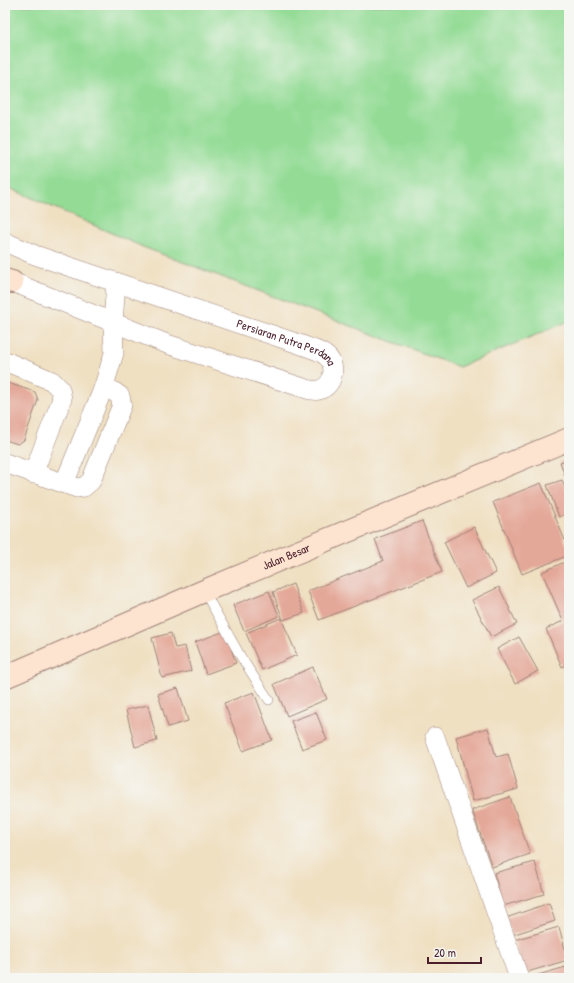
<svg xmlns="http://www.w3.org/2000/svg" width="574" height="983" viewBox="0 0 574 983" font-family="'Patrick Hand',sans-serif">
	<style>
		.green { fill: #94dc96; stroke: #6f7e60 }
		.building { fill: #e4a899 }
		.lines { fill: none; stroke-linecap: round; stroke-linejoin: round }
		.lane-casing { stroke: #9d8076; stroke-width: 10 }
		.street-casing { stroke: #9d8076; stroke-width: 20 }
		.secondary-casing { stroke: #9d8076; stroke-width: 24 }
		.lane { stroke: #fff; stroke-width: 9 }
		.street { stroke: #fff; stroke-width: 19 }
		.secondary { stroke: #fde4d1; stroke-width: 22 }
		.labels { text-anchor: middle; stroke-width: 3; stroke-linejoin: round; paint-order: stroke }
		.street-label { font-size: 12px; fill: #4a1f2b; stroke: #f6f6f2 }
	</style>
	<rect width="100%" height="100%" fill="#f6f6f2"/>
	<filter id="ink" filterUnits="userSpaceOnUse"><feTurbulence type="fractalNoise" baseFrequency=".025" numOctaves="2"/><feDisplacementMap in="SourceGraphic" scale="8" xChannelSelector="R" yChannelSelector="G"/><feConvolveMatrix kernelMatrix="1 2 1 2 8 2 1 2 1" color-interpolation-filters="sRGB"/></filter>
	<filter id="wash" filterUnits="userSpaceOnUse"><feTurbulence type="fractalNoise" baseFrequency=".012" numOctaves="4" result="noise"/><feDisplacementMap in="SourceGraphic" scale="16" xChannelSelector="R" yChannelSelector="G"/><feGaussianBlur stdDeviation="0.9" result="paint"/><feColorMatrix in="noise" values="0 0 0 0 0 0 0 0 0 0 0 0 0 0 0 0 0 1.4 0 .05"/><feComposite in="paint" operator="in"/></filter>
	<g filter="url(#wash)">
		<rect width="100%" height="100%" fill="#f0e0c2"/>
		<polygon class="green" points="5,5 569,5 569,321 459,367 143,247 14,190 5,185"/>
		<g id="blocks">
			<g class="building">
				<polygon points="5,382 35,392 38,400 24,440 18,444 5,440"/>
				<polygon points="569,459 569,487 560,462"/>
				<polygon points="562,480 569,498 569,513 559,517 547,485"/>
				<polygon points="541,483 569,550 569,555 522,574 493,502"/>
				<polygon points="422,521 442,572 319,620 308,591 383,561 375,539"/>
				<polygon points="474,527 496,573 466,588 444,542"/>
				<polygon points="569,560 569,664 562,667 546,629 563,621 542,572"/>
				<polygon points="293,584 304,613 283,620 273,592"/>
				<polygon points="499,587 517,624 491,637 472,600"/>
				<polygon points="269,591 279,616 244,631 233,605"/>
				<polygon points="281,618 297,655 262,670 246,633"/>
				<polygon points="225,631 236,663 206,674 195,642"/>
				<polygon points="171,633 175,648 185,646 191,671 162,678 152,638"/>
				<polygon points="519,637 538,671 515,684 497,649"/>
				<polygon points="313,667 327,699 287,716 274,684"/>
				<polygon points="178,688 188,721 168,727 158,694"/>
				<polygon points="254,692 272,740 243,751 224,703"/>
				<polygon points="148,705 157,741 135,747 126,710"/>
				<polygon points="316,712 327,740 302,749 291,721"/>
				<polygon points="488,728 496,757 508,754 518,789 473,801 456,737"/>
				<polygon points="510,797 530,854 492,867 472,810"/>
				<polygon points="535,862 544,894 503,906 494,873"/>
				<polygon points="549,903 555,921 512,935 506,918"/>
				<polygon points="559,927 568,960 524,973 514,940"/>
				<polygon points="569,966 569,978 528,978"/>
			</g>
		</g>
	</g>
	<g filter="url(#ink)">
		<use href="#blocks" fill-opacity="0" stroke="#9d8076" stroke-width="1"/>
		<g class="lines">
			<g class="lane-casing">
				<polyline id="lane" points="204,591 241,657 269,700"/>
			</g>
			<g class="street-casing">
				<g id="street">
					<path id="s1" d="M5,242L35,255L302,345C309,348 319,350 325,355C338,364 334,386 319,390C316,391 312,390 310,390L167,344L5,279"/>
					<polyline points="5,361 52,381 60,389 62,399 33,474"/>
					<polyline points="5,463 77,488 84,487 91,481 122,405 120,396 113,391 103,389"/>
					<polyline points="64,484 103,389 114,353 113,323 116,282"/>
					<polyline points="435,737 519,978"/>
				</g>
			</g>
			<g class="secondary-casing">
				<g id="secondary">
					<polyline points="5,280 12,282"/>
					<path id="s2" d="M5,677L204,591L569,439"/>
				</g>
			</g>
			<use href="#lane" class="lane"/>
			<use href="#street" class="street"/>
			<use href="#secondary" class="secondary"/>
		</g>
	</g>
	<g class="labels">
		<g class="street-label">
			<text dy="4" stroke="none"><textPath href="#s1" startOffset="299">Persiaran Putra Perdana</textPath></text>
			<text dy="4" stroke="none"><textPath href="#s2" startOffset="306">Jalan Besar</textPath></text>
		</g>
	</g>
	<rect width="574" height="983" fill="none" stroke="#f6f6f2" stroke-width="20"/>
	<path d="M428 957v6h53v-6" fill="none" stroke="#4a1f2b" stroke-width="2"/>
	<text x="434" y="957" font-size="12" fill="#4a1f2b" stroke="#f6f6f2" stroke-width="3" paint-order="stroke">20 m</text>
</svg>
